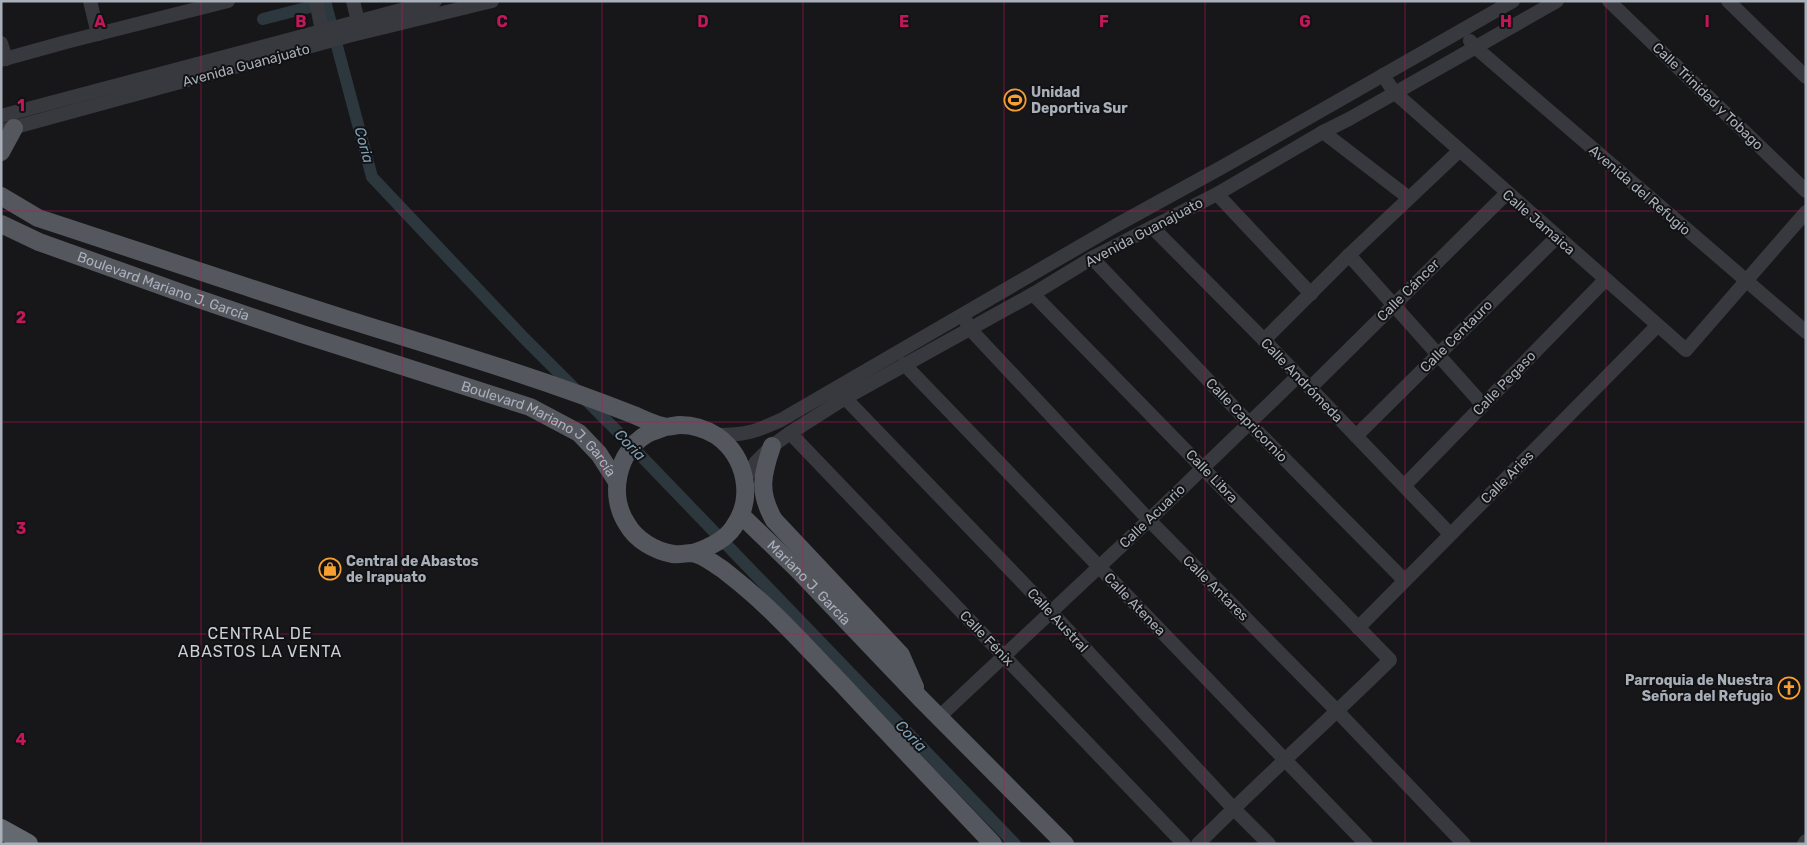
<svg xmlns="http://www.w3.org/2000/svg" width="1807" height="845" viewBox="0 0 1807 845" font-family="Rubik,sans-serif">
	<style>
		.lines { fill: none; stroke-linecap: round; stroke-linejoin: round }
		.canal { stroke: #2c383e; stroke-width: 12 }
		.minor { stroke: #38393e; stroke-width: 14 }
		.major { stroke: #54575d; stroke-width: 18 }
		.highway { stroke: #64686f; stroke-width: 20 }
		.grid { fill: none; stroke: #c2185b; stroke-width: 1; stroke-opacity: 0.55 }
		.labels { text-anchor: middle; stroke-width: 4; stroke-linejoin: round; paint-order: stroke }
		.street-label { font-size: 14px; fill: #a9afb9; stroke: #121214 }
		.poi-label { font-size: 14px; font-weight: bold; fill: #a9afb9; stroke: #121214; text-anchor: start }
		.water-label { font-size: 15px; font-style: italic; fill: #7fa1b5; stroke: #121214 }
		.quarter-label { font-size: 16px; letter-spacing: 1px; fill: #caced5; stroke: #121214 }
		.grid-label { font-size: 16px; text-anchor: middle; font-weight: bold; fill: #c2185b; stroke: #121214; stroke-width: 4; stroke-linejoin: round; paint-order: stroke }
	</style>
	<rect width="100%" height="100%" fill="#171719"/>
	<g class="lines">
		<g class="canal">
			<polyline points="325,1 372,177 523,337 617,431 1015,844"/>
			<polyline points="263,19 325,3"/>
		</g>
		<g class="minor">
			<polyline points="90,1 98,34"/>
			<polyline points="316,1 322,31"/>
			<polyline points="353,1 358,21"/>
			<polyline points="1609,1 1806,191"/>
			<polyline points="1728,1 1806,77"/>
			<polyline points="1470,41 1475,47 1806,332"/>
			<polyline points="1,43 6,59"/>
			<polyline points="1,60 66,42 228,1"/>
			<polyline points="1383,75 1394,92 1686,350 1806,212"/>
			<polyline points="1,116 435,1"/>
			<polyline points="1,131 348,36 492,1"/>
			<polyline points="1323,132 1409,198"/>
			<polyline points="1217,194 1311,294"/>
			<polyline points="1152,227 1264,340 1450,534"/>
			<polyline points="1349,255 1483,405"/>
			<polyline points="1092,258 1249,423 1404,580"/>
			<path d="M1033,294L1390,660C1327,722 1260,781 1198,844"/>
			<polyline points="966,321 970,329 1149,520 1338,712 1464,844"/>
			<polyline points="1264,340 1349,255 1459,151"/>
			<polyline points="904,364 1366,844"/>
			<polyline points="1310,388 1507,193"/>
			<polyline points="845,398 1051,612 1233,808 1269,844"/>
			<polyline points="790,433 1184,844"/>
			<path d="M716,435C746,435 754,432 781,420L1115,226L1224,166L1513,1"/>
			<polyline points="1356,436 1557,237"/>
			<polyline points="745,479 756,462 772,446 790,433 845,398 1033,294 1092,258 1217,194 1323,132 1349,119 1557,1"/>
			<polyline points="1404,486 1605,280"/>
			<polyline points="1358,628 1657,326"/>
			<polyline points="939,717 1149,520 1298,376"/>
			<polyline points="1804,844 1806,841"/>
		</g>
		<g class="major">
			<polyline points="1,152 14,128"/>
			<path d="M1,196L38,218C142,252 245,287 349,320C445,350 541,378 634,415C643,419 653,424 663,426C668,428 674,425 680,425C693,425 706,429 717,436C746,457 755,498 733,528C724,541 708,548 693,553"/>
			<path id="s1" d="M1,224L39,242L190,296L302,334L530,407L579,433L599,454L617,482"/>
			<path d="M665,427C659,430 652,431 647,434C617,452 608,495 627,524C636,540 655,551 673,554C679,555 686,553 692,553C703,555 723,569 731,576C772,608 806,647 842,684C892,738 943,791 993,844"/>
			<path d="M772,446C762,475 758,492 774,520L901,655L915,687"/>
			<path id="s2" d="M741,515L797,569L921,699L1065,844"/>
		</g>
		<polyline class="highway" points="1,829 28,844"/>
	</g>
	<path class="grid" d="M201,1V844M402,1V844M602,1V844M803,1V844M1004,1V844M1205,1V844M1405,1V844M1606,1V844M1,211H1806M1,422H1806M1,634H1806"/>
	<defs>
		<g id="stadium-ring" transform="scale(1.125)"><circle r="9.5" fill="#121214" stroke="#f7a031" stroke-width="1.5"/><path d="M0-5a6.5 5 0 1 0 0 10a6.5 5 0 1 0 0-10ZM-3.5-1.8h7v3.6h-7Z" fill="#f7a031"/></g>
		<g id="shop-ring" transform="scale(1.125)"><circle r="9.5" fill="#121214" stroke="#f7a031" stroke-width="1.5"/><path d="M-5-2.5h2.3a2.7 3.5 0 0 1 5.4 0H5L5.5 6h-11ZM-1.5-2.5h3a1.5 2.3 0 0 0-3 0Z" fill="#f7a031"/></g>
		<g id="church-ring" transform="scale(1.125)"><circle r="9.5" fill="#121214" stroke="#f7a031" stroke-width="1.5"/><path d="M-1.2-6h2.4v3.5h3.3v2.4h-3.3V6h-2.4V-.1h-3.3v-2.4h3.3Z" fill="#f7a031"/></g>
	</defs>
	<g fill-rule="evenodd">
		<use href="#stadium-ring" x="1015" y="100"/>
		<use href="#shop-ring" x="330" y="569"/>
		<use href="#church-ring" x="1789" y="688"/>
	</g>
	<g class="labels">
		<g class="street-label">
			<text transform="translate(246 65) rotate(-15)" y="5">Avenida Guanajuato</text>
			<text transform="translate(1708 96) rotate(44)" y="5">Calle Trinidad y Tobago</text>
			<text transform="translate(1640 190) rotate(41)" y="5">Avenida del Refugio</text>
			<text transform="translate(1539 222) rotate(41)" y="5">Calle Jamaica</text>
			<text transform="translate(1144 232) rotate(-28)" y="5">Avenida Guanajuato</text>
			<text dy="5" stroke="none"><textPath href="#s1" startOffset="174">Boulevard Mariano J. García</textPath></text>
			<text transform="translate(1408 290) rotate(-45)" y="5">Calle Cáncer</text>
			<text transform="translate(1456 336) rotate(-45)" y="5">Calle Centauro</text>
			<text transform="translate(1302 380) rotate(46)" y="5">Calle Andrómeda</text>
			<text transform="translate(1504 383) rotate(-46)" y="5">Calle Pegaso</text>
			<text transform="translate(1247 420) rotate(46)" y="5">Calle Capricornio</text>
			<text dy="5" stroke="none"><textPath href="#s1" startOffset="579">Boulevard Mariano J. García</textPath></text>
			<text transform="translate(1212 476) rotate(46)" y="5">Calle Libra</text>
			<text transform="translate(1507 477) rotate(-45)" y="5">Calle Aries</text>
			<text transform="translate(1152 516) rotate(-44)" y="5">Calle Acuario</text>
			<text dy="5" stroke="none"><textPath href="#s2" startOffset="96">Mariano J. García</textPath></text>
			<text transform="translate(1216 588) rotate(45)" y="5">Calle Antares</text>
			<text transform="translate(1135 604) rotate(46)" y="5">Calle Atenea</text>
			<text transform="translate(1058 620) rotate(47)" y="5">Calle Austral</text>
			<text transform="translate(987 638) rotate(46)" y="5">Calle Fénix</text>
		</g>
		<g class="poi-label">
			<text x="1031" y="97">Unidad<tspan x="1031" dy="16">Deportiva Sur</tspan></text>
			<text x="346" y="566">Central de Abastos<tspan x="346" dy="16">de Irapuato</tspan></text>
			<text x="1773" y="685" text-anchor="end">Parroquia de Nuestra<tspan x="1773" dy="16">Señora del Refugio</tspan></text>
		</g>
		<g class="water-label">
			<text transform="translate(364 145) rotate(75)" y="5">Coria</text>
			<text transform="translate(630 445) rotate(46)" y="5">Coria</text>
			<text transform="translate(911 736) rotate(46)" y="5">Coria</text>
		</g>
		<g class="quarter-label">
			<text x="260" y="639">CENTRAL DE<tspan x="260" dy="18">ABASTOS LA VENTA</tspan></text>
		</g>
	</g>
	<g class="grid-label">
		<text x="100" y="27">A</text>
		<text x="301" y="27">B</text>
		<text x="502" y="27">C</text>
		<text x="703" y="27">D</text>
		<text x="904" y="27">E</text>
		<text x="1104" y="27">F</text>
		<text x="1305" y="27">G</text>
		<text x="1506" y="27">H</text>
		<text x="1707" y="27">I</text>
		<text x="21" y="111">1</text>
		<text x="21" y="323">2</text>
		<text x="21" y="534">3</text>
		<text x="21" y="745">4</text>
	</g>
	<rect width="1807" height="845" fill="none" stroke="#a9afb9" stroke-width="5"/>
</svg>
